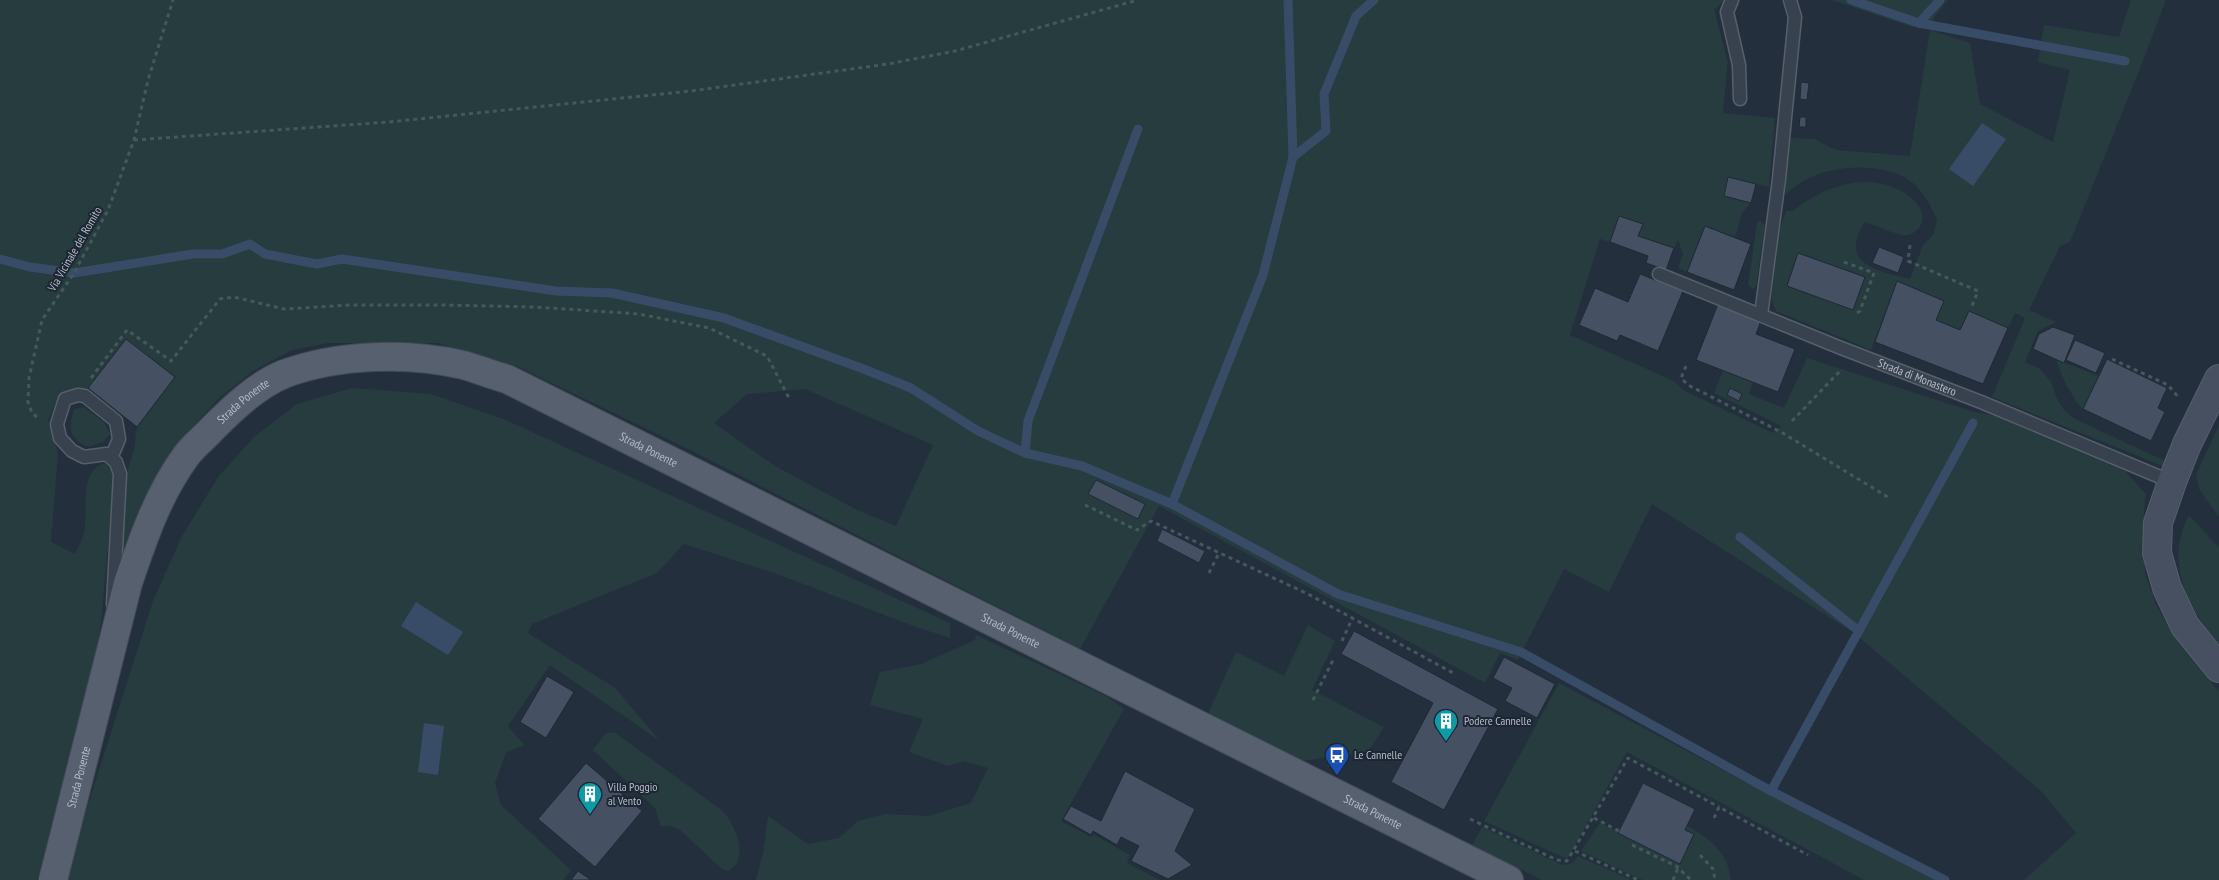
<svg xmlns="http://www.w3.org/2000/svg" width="2219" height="880" viewBox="0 0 2219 880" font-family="'PT Sans Narrow',sans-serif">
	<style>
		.green { fill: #263c3f; fill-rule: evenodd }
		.water { fill: #394c67 }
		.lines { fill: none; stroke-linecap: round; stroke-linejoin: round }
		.stream { stroke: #394c67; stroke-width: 9 }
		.building { fill: #455162; stroke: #1f2835 }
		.lane-casing { stroke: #565f6c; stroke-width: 15 }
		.secondary-casing { stroke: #565f6c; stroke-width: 30 }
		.primary-casing { stroke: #414a57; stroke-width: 30 }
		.path { stroke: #44595c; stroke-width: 3; stroke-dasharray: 4 4; stroke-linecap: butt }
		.lane { stroke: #38414e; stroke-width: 12 }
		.secondary { stroke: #465061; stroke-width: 28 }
		.primary { stroke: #56606e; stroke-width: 28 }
		.labels { text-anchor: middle; stroke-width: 4; stroke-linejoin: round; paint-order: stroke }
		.street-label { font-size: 12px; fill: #b4bcc9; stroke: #1d2633 }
		.poi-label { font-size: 12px; fill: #b4bcc9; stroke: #1d2633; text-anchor: start }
	</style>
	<rect width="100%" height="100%" fill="#242f3e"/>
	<g class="green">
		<path d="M0,0H1724L1719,6L1714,9L1728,62L1723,113L1775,118L1769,187L1756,184L1724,196L1751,203L1742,213L1735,237L1705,226L1687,272L1678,268L1683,254L1678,240L1674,248L1638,236L1642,224L1619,216L1610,242L1600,239L1570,335L1674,381L1683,390L1773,433L1781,426L1714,393L1723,371L1753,382L1749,394L1784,408L1807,358L1974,412L1995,416L2125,471L2146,494L2144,510L2145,574L2157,607L2177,640L2219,692V880H2024L2076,833L2041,791L1854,633L1652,504L1609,592L1564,569L1518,660L1500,653L1485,683L1159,506L1080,649L694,452L517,366L437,343H328L292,350L253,371L218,399L172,450L154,484L116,572L123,542L126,475L134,450L137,427L175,377L126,339L88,388L61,392L48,420L58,453L51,542L75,554C78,547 83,539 84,532C89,511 77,466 108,463L115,470L101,623L93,669L37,880H0ZM805,389L933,445L896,526L857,510L775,466L714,423L747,394Z"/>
		<path d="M1832,0H1948L1934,17L1930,30L1970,43L1980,104L2053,142L2070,70L2038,62L2044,25L2119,37L2131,0H2166L2141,66L2070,242L2060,246L2029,310L2056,322L2038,331L2025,362L2040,369L2051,382L2057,399L2064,410L2075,419L2165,461L2163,466L1992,397L2025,318L2015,313L2008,328L1969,311L1960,330L1936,320L1944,301L1897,281L1871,350L1776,311L1771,297L1780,229L1786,211H1793C1821,188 1862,172 1897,189C1912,195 1932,214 1918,229C1915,232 1912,234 1908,235C1898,237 1875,224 1864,222C1861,229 1856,237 1856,244C1853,269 1892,274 1910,279L1923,245L1934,234L1937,219C1930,204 1920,185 1904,177C1877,163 1834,165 1807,179C1799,183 1792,189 1785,194L1790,138L1814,139L1836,150L1910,156L1930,30L1912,27Z"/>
		<polygon points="1760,221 1765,225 1756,286 1753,289 1748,285 1757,223"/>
		<path d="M2057,360L2099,376L2083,409C2076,405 2056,367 2057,360Z"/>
		<polygon points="352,388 431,394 506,420 950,623 950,638 916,627 777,574 684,544 657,573 532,624 528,633 615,688 660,741 550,665 508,726 524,745 506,753 495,783 501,805 571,870 563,880 64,880 153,601 181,538 218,477 255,436 297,404"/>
		<path d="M83,407L104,422L110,434L103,442L88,447C67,437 69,428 74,409Z"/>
		<polygon points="2219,425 2219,517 2199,489 2196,475"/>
		<path d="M2189,515L2219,548V644C2187,607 2164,562 2189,515Z"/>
		<polygon points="1308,625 1335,641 1312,690 1384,727 1369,751 1302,761 1208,714 1236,652 1284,676"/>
		<polygon points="976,635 1106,696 1124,709 1061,821 1091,837 1093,834 1130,855 1127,863 1160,880 756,880 763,853 768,816 808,844 839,838 858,821 886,814 929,816 971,803 988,768 963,761 948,766 909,752 923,719 870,705 880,672 921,664 975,640"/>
		<polygon points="1559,683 1730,774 1936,880 1864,880 1627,752 1567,859 1484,821"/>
		<path d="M614,732L723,811C735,825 751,859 728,871L722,869L680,830L671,826H661L655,808L593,750L606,733Z"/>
		<path d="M1600,823L1680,863L1694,835L1685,830L1687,826C1710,838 1728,853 1731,880H1643L1581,851Z"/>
		<polygon points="1482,827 1562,865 1572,863 1578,856 1632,880 1542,880 1472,845"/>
	</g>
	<g class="water">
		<polygon points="1982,123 2006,139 1973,186 1949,169"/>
		<polygon points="416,602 463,632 448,655 401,626"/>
		<polygon points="424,723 444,726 438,775 418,772"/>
	</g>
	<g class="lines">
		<g class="stream">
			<polyline points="1851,0 1919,23 2125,61"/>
			<polyline points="1919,23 1940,0"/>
			<polyline points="1293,157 1326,131 1324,94 1356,16 1374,0"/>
			<polyline points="0,259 30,267 74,273 193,254 222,254 250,244 265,254 317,264 342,259 556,291 612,293 724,318 861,368 911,388 978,431 1025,453 1082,466 1172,504 1338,594 1521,652 1771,791 1945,880"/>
			<polyline points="1025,453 1028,421 1138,129"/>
			<polyline points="1172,504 1263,275 1293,157 1288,0"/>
			<polyline points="1740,537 1859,631"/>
			<polyline points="1771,791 1973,423"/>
		</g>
	</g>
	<g class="building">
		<polygon points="1801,82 1809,83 1807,100 1800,99"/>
		<polygon points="1800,117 1806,117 1806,127 1799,127"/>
		<polygon points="1728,177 1756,184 1751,203 1724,196"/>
		<polygon points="1619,216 1643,224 1638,236 1674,248 1666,270 1646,263 1648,256 1610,242"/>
		<polygon points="1705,226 1751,244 1734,290 1687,272"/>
		<polygon points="1879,247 1904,257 1898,273 1872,263"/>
		<polygon points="1798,253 1865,277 1853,310 1787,286"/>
		<polygon points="1640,274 1683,291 1658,351 1620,335 1617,341 1579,325 1595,288 1628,302"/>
		<polygon points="1897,281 1944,301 1936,320 1960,330 1969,311 2008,328 1983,384 1875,342"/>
		<polygon points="1718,304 1761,321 1756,334 1795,349 1778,392 1696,360"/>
		<polygon points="2053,327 2075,335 2064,363 2033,349 2039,334"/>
		<polygon points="126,339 175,377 137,427 88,388"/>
		<polygon points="2075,340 2105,353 2096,373 2066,360"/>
		<polygon points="2107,359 2167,388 2158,408 2165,412 2151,441 2083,409"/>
		<polygon points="1730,388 1742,394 1739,401 1727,395"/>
		<polygon points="1096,480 1145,504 1138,519 1088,494"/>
		<polygon points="1162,529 1205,551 1199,563 1157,541"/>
		<polygon points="1354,631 1498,709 1444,810 1391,782 1433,703 1341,654"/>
		<polygon points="1504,657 1555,684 1537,718 1505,701 1512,688 1493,678"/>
		<polygon points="547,676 574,692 546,738 520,722"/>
		<polygon points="586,763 642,811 595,867 538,819"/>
		<polygon points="1125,771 1195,809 1175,851 1192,865 1168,879 1131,861 1139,846 1121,837 1117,845 1093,831 1091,835 1063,819 1071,806 1101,821"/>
		<polygon points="1643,783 1695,809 1685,830 1694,834 1680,864 1618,833"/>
		<polygon points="578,871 591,880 571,880"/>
	</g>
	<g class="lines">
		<g class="lane-casing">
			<g id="lane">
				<polyline points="1732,0 1727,12 1739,65 1740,99"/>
				<path id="s1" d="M1659,274L1841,348L1981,402L2172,482"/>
				<polyline points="1761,315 1779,179 1795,17 1790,0"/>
				<polyline points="111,458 119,439 116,421 85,396 78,395 65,399 57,424 60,438 72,451 84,457 106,454 116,462 120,474 113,604"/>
			</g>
		</g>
		<g class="secondary-casing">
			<polyline id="secondary" points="2219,379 2187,444 2172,482 2158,523 2157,553 2167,588 2185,626 2219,668"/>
		</g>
		<g class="primary-casing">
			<g id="primary">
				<path id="s2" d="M53,880L128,583C143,539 158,494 186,456C193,446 204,438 212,429C233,408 257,385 284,374C338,354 408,352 463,365C478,369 492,375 507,379L1509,880"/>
			</g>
		</g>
		<g class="path">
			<polyline points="134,140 389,122 691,91 888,64 955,51 1138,0"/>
			<polyline points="1910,245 1908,261 1978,291 1972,306"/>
			<polyline points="1844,262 1874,273 1860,311 1854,315"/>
			<polyline points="2112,359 2168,385 2179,398"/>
			<polyline points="1686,366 1681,378 1688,385 1781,432 1891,499"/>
			<polyline points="91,378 127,330 171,361 220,299 234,297 284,309 351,305 443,305 535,307 639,314 709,328 767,356 790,400"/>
			<polyline points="37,417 32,413 28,402 29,378 42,320 74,273 108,210 134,140 148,80 173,0"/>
			<polyline points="1792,421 1842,369"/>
			<polyline points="1085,505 1137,530 1151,521 1308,594 1455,674"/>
			<polyline points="1209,573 1219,553"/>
			<polyline points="1342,641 1352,619"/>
			<polyline points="1313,700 1333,660"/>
			<polyline points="1594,818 1619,831"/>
			<polyline points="1714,818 1719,807 1808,855"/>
			<polyline points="1470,819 1557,860 1567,861 1628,758 1719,807"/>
			<polyline points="1632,845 1676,866 1691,880"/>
			<polyline points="1575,851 1638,880"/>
			<polyline points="1700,855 1713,869 1715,880"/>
			<polyline points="1673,880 1678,868"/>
		</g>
		<use href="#lane" class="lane"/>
		<use href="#secondary" class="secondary"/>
		<use href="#primary" class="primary"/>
	</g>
	<defs>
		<g id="building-pin" transform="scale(1.25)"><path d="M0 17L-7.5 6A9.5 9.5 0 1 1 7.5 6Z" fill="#0f9aa8" stroke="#1d2633"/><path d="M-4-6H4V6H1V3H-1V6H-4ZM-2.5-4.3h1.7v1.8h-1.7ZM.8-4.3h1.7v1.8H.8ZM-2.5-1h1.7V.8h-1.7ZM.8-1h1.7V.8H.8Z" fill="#fff"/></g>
		<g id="bus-pin" transform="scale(1.25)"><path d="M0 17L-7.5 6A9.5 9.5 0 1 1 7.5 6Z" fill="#1a4fb4" stroke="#1d2633"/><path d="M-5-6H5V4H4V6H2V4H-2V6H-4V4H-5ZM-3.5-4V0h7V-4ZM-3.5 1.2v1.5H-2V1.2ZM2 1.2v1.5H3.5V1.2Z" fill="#fff"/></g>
	</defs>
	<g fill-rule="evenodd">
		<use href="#building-pin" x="1446" y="721"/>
		<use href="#bus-pin" x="1337" y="755"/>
		<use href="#building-pin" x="590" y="794"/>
	</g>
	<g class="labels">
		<g class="street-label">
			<text transform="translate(75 249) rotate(-60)" y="4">Via Vicinale del Romito</text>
			<text dy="4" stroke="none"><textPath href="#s1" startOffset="278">Strada di Monastero</textPath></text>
			<text dy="4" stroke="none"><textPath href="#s2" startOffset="526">Strada Ponente</textPath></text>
			<text dy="4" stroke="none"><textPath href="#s2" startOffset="961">Strada Ponente</textPath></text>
			<text dy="4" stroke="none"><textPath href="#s2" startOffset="1366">Strada Ponente</textPath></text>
			<text dy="4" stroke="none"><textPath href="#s2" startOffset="106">Strada Ponente</textPath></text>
			<text dy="4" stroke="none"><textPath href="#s2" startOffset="1771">Strada Ponente</textPath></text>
		</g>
		<g class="poi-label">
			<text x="1464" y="725">Podere Cannelle</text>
			<text x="1354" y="759">Le Cannelle</text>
			<text x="608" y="791">Villa Poggio<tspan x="608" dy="14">al Vento</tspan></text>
		</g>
	</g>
</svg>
